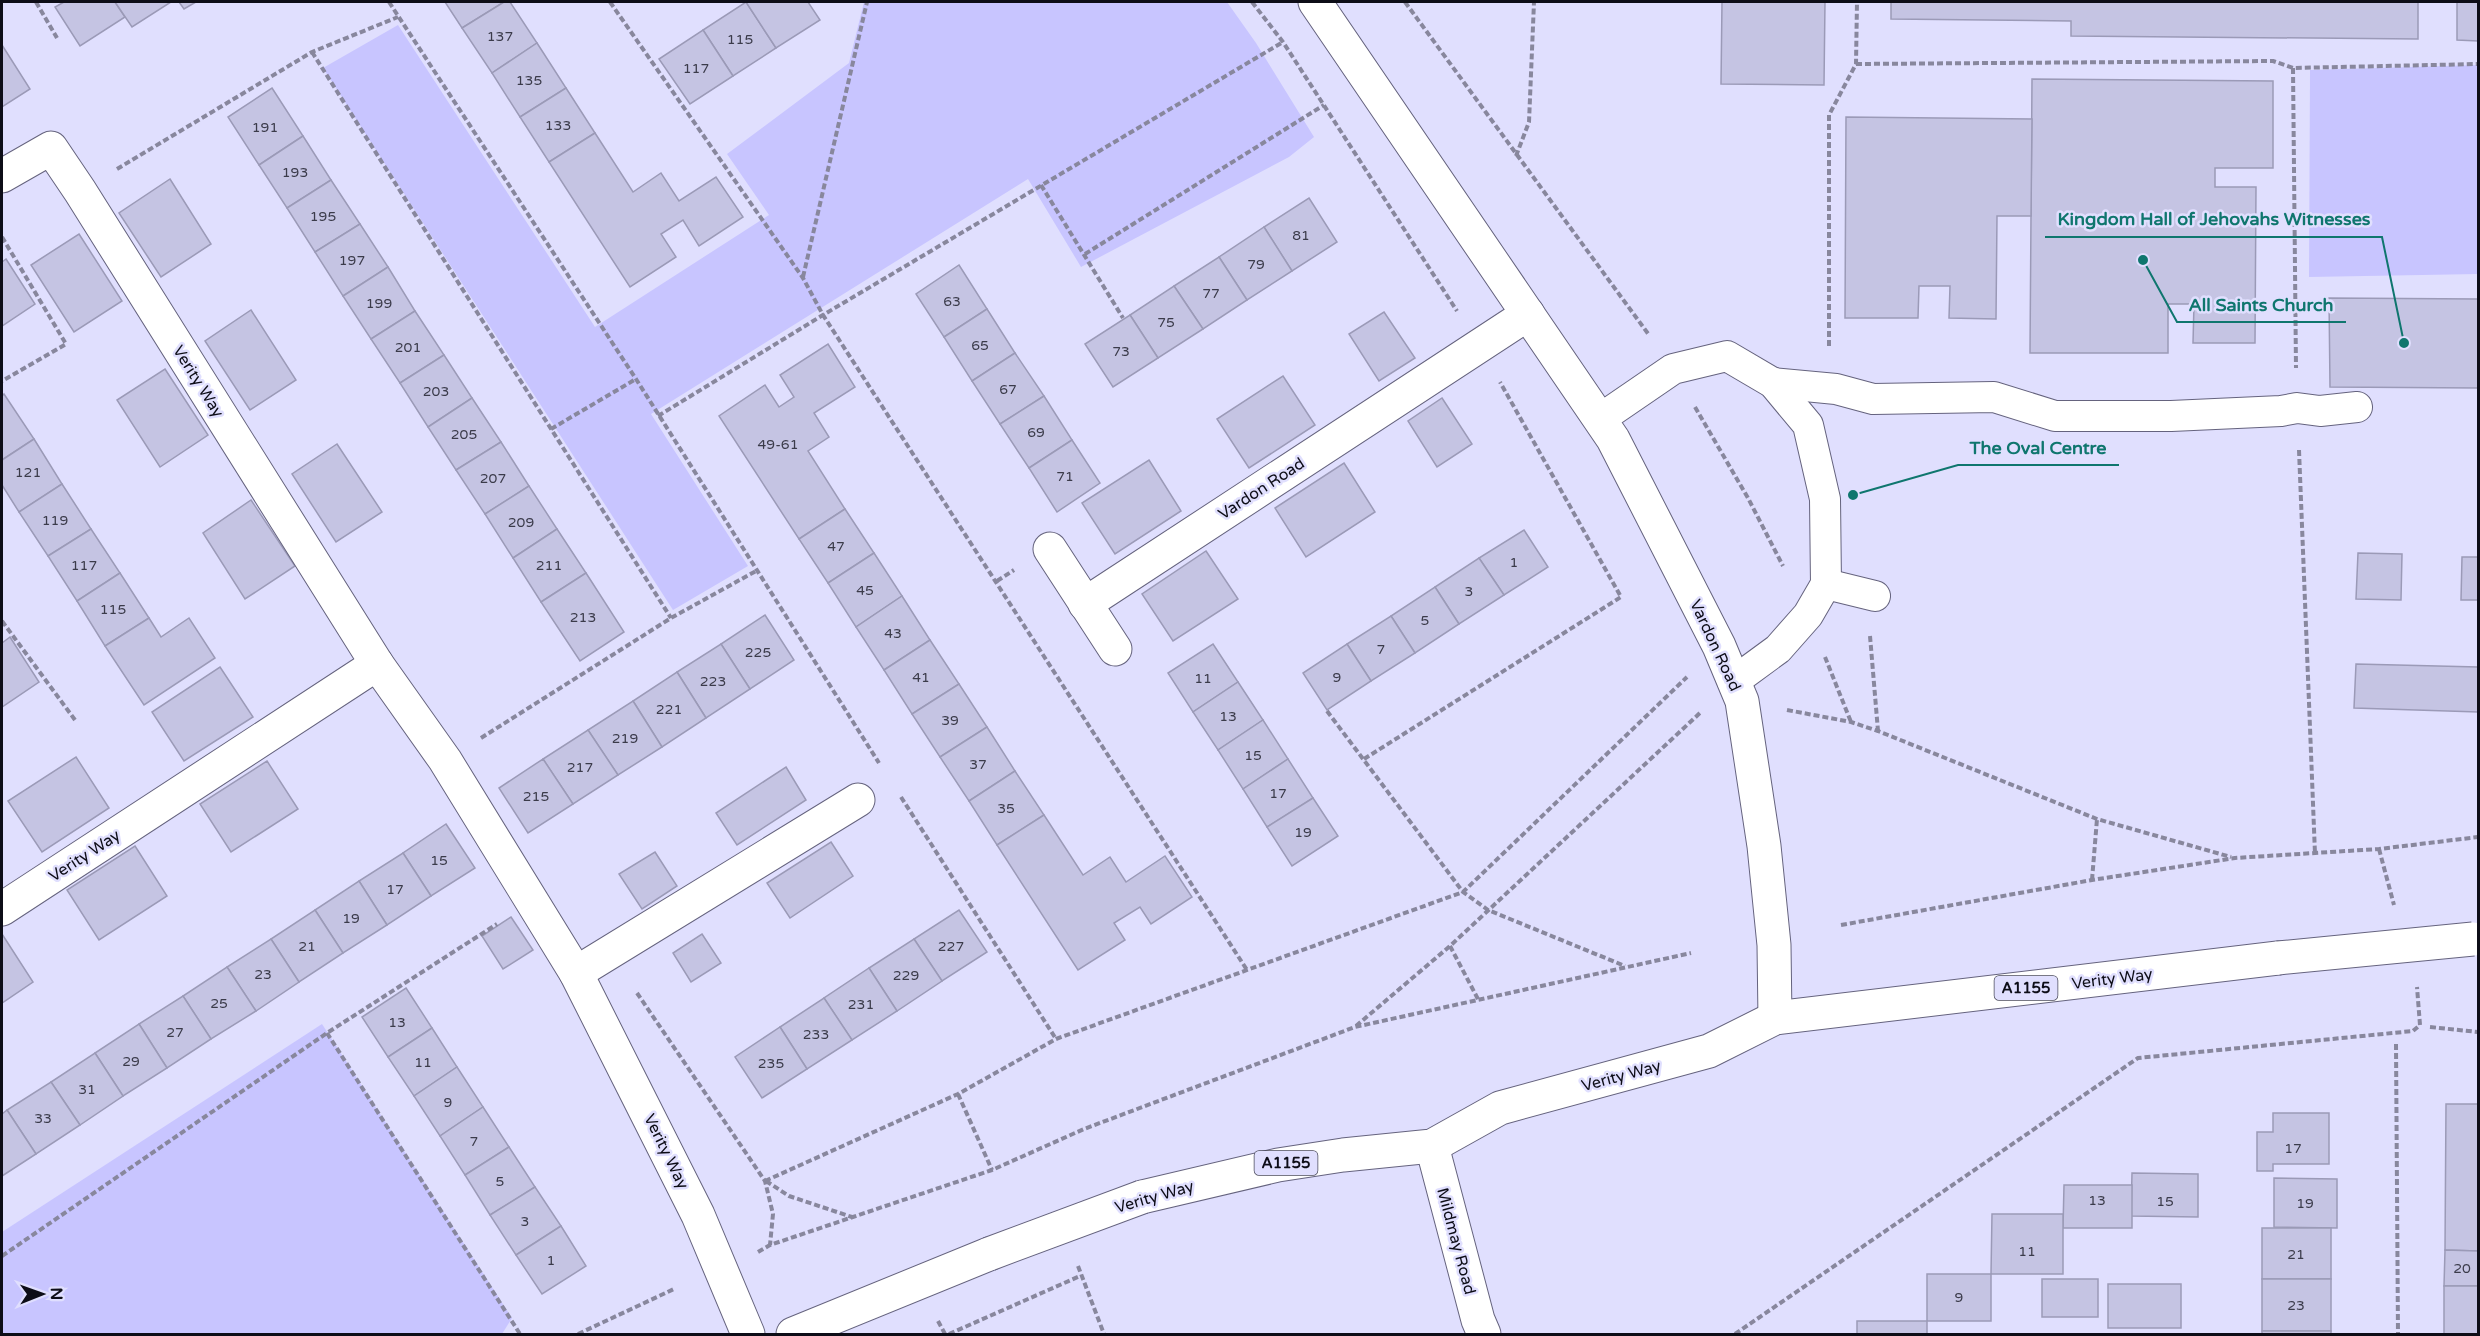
<svg xmlns="http://www.w3.org/2000/svg" width="2480" height="1336" viewBox="0 0 2480 1336" font-family="'Varela Round',sans-serif">
	<style>
		.green { fill: #c8c5ff }
		.building { fill: #c5c4e3; stroke: #9b9ab7; stroke-width: 1.5 }
		.lines { fill: none; stroke-linecap: round; stroke-linejoin: round }
		.lane-casing { stroke: #65637e; stroke-width: 32 }
		.street-casing { stroke: #65637e; stroke-width: 35 }
		.secondary-casing { stroke: #65637e; stroke-width: 35 }
		.primary-casing { stroke: #65637e; stroke-width: 35 }
		.path { stroke: #88879d; stroke-width: 4; stroke-dasharray: 6 3; stroke-linecap: butt }
		.lane { stroke: #fff; stroke-width: 30 }
		.street { stroke: #fff; stroke-width: 33 }
		.secondary { stroke: #fff; stroke-width: 33 }
		.primary { stroke: #fff; stroke-width: 33 }
		.primary-bridge-casing { stroke: #65637e; stroke-width: 35; stroke-linecap: butt }
		.primary-bridge { stroke: #fff; stroke-width: 33 }
		.labels { text-anchor: middle; stroke-width: 5; stroke-linejoin: round; paint-order: stroke }
		.number-label { font-size: 14px; fill: #3b3b4a }
		.shield { fill: #e0dffe; stroke: #4c4c5c; stroke-width: 1.5 }
		.shield-label { font-size: 15px; font-weight: bold; fill: #0d0d17 }
		.street-label { font-size: 16px; fill: #0d0d17; stroke: #e0dffe }
		.leader { fill: none; stroke: #0f766e; stroke-width: 2 }
		.callout-dot { fill: #0f766e; stroke: #e0dffe; stroke-width: 2 }
		.callout-label { font-size: 18px; text-anchor: middle; font-weight: bold; fill: #0f766e; stroke: #e0dffe; stroke-width: 5; stroke-linejoin: round; paint-order: stroke }
	</style>
	<rect width="100%" height="100%" fill="#e0dffe"/>
	<g class="green">
		<polygon points="864,2 1227,2 1256,43 1314,137 1289,157 1081,267 1028,179 651,414 748,566 673,610 323,68 398,25 595,327 769,215 727,154 849,63"/>
		<polygon points="2478,65 2478,274 2309,277 2310,70"/>
		<polygon points="322,1024 512,1318 502,1334 2,1334 2,1232"/>
	</g>
	<g class="building">
		<polygon points="64,2 115,2 125,17 80,46 55,7"/>
		<polygon points="115,2 171,2 132,27"/>
		<polygon points="179,2 196,2 184,9"/>
		<polygon points="445,2 504,2 462,28"/>
		<polygon points="504,2 510,2 537,43 492,73 462,28"/>
		<polygon points="746,2 776,48 733,76 703,30"/>
		<polygon points="746,2 808,2 820,20 776,48"/>
		<polygon points="1722,2 1825,2 1824,85 1721,84"/>
		<polygon points="1891,2 2418,2 2418,39 2071,36 2071,21 1891,19"/>
		<polygon points="2457,2 2478,2 2478,41 2457,40"/>
		<polygon points="703,30 733,76 690,104 659,59"/>
		<polygon points="537,43 566,88 520,117 492,73"/>
		<polygon points="2,45 30,89 2,107"/>
		<polygon points="2032,79 2273,81 2273,168 2215,168 2215,187 2256,187 2255,343 2193,343 2194,304 2168,304 2168,353 2030,353"/>
		<polygon points="272,88 303,136 259,165 228,117"/>
		<polygon points="566,88 595,133 549,162 520,117"/>
		<polygon points="1846,117 2032,119 2031,216 1997,216 1996,319 1949,318 1950,286 1919,286 1918,318 1845,318"/>
		<polygon points="595,133 633,192 661,173 679,201 716,177 743,217 699,246 683,220 661,234 676,257 630,287 549,162"/>
		<polygon points="303,136 331,180 287,208 259,165"/>
		<polygon points="170,179 211,244 161,277 119,213"/>
		<polygon points="331,180 360,224 315,252 287,208"/>
		<polygon points="1309,198 1337,242 1292,271 1264,227"/>
		<polygon points="360,224 388,267 343,296 315,252"/>
		<polygon points="1264,227 1292,271 1247,300 1219,257"/>
		<polygon points="79,234 122,301 74,332 31,265"/>
		<polygon points="1219,257 1247,300 1203,329 1174,286"/>
		<polygon points="6,259 35,304 2,326 2,262"/>
		<polygon points="959,265 987,309 944,337 916,294"/>
		<polygon points="388,267 415,311 371,339 343,296"/>
		<polygon points="1174,286 1203,329 1158,358 1130,315"/>
		<polygon points="2329,298 2478,299 2478,388 2330,387"/>
		<polygon points="987,309 1015,353 972,381 944,337"/>
		<polygon points="251,310 296,380 250,410 205,341"/>
		<polygon points="415,311 444,355 400,383 371,339"/>
		<polygon points="1384,312 1415,358 1379,381 1349,334"/>
		<polygon points="1130,315 1158,358 1113,387 1085,344"/>
		<polygon points="828,344 855,387 814,413 829,437 808,451 845,509 799,539 719,416 765,385 779,407 794,397 780,375"/>
		<polygon points="1015,353 1044,396 1000,424 972,381"/>
		<polygon points="444,355 472,398 428,427 400,383"/>
		<polygon points="165,369 208,435 160,467 117,400"/>
		<polygon points="1283,376 1315,425 1249,468 1217,419"/>
		<polygon points="4,394 34,439 2,460 2,396"/>
		<polygon points="1044,396 1072,440 1029,468 1000,424"/>
		<polygon points="472,398 501,442 456,470 428,427"/>
		<polygon points="1442,398 1472,444 1437,467 1408,421"/>
		<polygon points="34,439 62,484 19,512 2,485 2,460"/>
		<polygon points="1072,440 1100,483 1057,512 1029,468"/>
		<polygon points="501,442 529,486 485,514 456,470"/>
		<polygon points="337,444 382,512 336,542 292,474"/>
		<polygon points="1149,460 1181,511 1115,554 1082,503"/>
		<polygon points="1344,463 1375,512 1306,557 1275,508"/>
		<polygon points="62,484 91,529 48,556 19,512"/>
		<polygon points="529,486 557,529 513,558 485,514"/>
		<polygon points="251,500 295,566 245,599 203,533"/>
		<polygon points="845,509 874,553 828,583 799,539"/>
		<polygon points="91,529 120,573 77,601 48,556"/>
		<polygon points="557,529 586,573 541,602 513,558"/>
		<polygon points="1524,530 1548,567 1504,595 1479,558"/>
		<polygon points="1206,551 1238,599 1173,641 1142,594"/>
		<polygon points="874,553 902,596 856,627 828,583"/>
		<polygon points="2358,553 2402,554 2401,600 2356,599"/>
		<polygon points="2462,557 2478,557 2478,600 2461,600"/>
		<polygon points="1479,558 1504,595 1459,624 1435,587"/>
		<polygon points="120,573 149,618 105,646 77,601"/>
		<polygon points="586,573 624,632 580,661 541,602"/>
		<polygon points="1435,587 1459,624 1415,653 1391,616"/>
		<polygon points="902,596 930,640 884,670 856,627"/>
		<polygon points="765,615 794,660 750,689 721,644"/>
		<polygon points="1391,616 1415,653 1371,681 1347,644"/>
		<polygon points="149,618 161,637 189,618 215,658 144,705 105,646"/>
		<polygon points="10,637 39,682 2,707 2,643"/>
		<polygon points="930,640 959,684 912,714 884,670"/>
		<polygon points="721,644 750,689 706,718 677,672"/>
		<polygon points="1213,644 1238,682 1193,712 1168,673"/>
		<polygon points="1347,644 1371,681 1327,710 1303,673"/>
		<polygon points="2356,664 2478,667 2478,712 2354,708"/>
		<polygon points="220,667 253,717 184,761 152,712"/>
		<polygon points="677,672 706,718 662,747 633,701"/>
		<polygon points="1238,682 1263,720 1218,750 1193,712"/>
		<polygon points="959,684 987,727 940,757 912,714"/>
		<polygon points="633,701 662,747 618,775 588,730"/>
		<polygon points="1263,720 1288,759 1243,789 1218,750"/>
		<polygon points="987,727 1015,771 969,801 940,757"/>
		<polygon points="588,730 618,775 573,804 543,759"/>
		<polygon points="76,757 109,808 42,852 8,801"/>
		<polygon points="543,759 573,804 528,833 499,788"/>
		<polygon points="1288,759 1313,798 1267,827 1243,789"/>
		<polygon points="267,761 298,809 231,852 200,804"/>
		<polygon points="786,767 806,800 737,845 716,813"/>
		<polygon points="1015,771 1044,815 997,845 969,801"/>
		<polygon points="1313,798 1338,836 1292,866 1267,827"/>
		<polygon points="1044,815 1083,875 1110,857 1126,882 1165,856 1192,897 1151,924 1140,907 1114,923 1125,940 1078,970 997,845"/>
		<polygon points="446,824 475,868 431,896 403,853"/>
		<polygon points="831,842 853,876 790,918 767,883"/>
		<polygon points="135,846 167,896 99,940 67,890"/>
		<polygon points="655,852 677,886 642,909 619,874"/>
		<polygon points="403,853 431,896 387,925 359,881"/>
		<polygon points="359,881 387,925 343,953 315,910"/>
		<polygon points="315,910 343,953 299,982 271,939"/>
		<polygon points="959,910 987,952 942,981 914,939"/>
		<polygon points="511,917 533,950 503,969 482,936"/>
		<polygon points="2,934 33,982 2,1003"/>
		<polygon points="702,934 721,963 691,982 673,953"/>
		<polygon points="271,939 299,982 256,1011 227,967"/>
		<polygon points="914,939 942,981 897,1011 869,968"/>
		<polygon points="227,967 256,1011 211,1039 183,996"/>
		<polygon points="869,968 897,1011 852,1040 824,998"/>
		<polygon points="406,988 432,1028 388,1057 362,1017"/>
		<polygon points="183,996 211,1039 167,1068 139,1024"/>
		<polygon points="824,998 852,1040 807,1069 780,1027"/>
		<polygon points="139,1024 167,1068 123,1096 95,1053"/>
		<polygon points="780,1027 807,1069 762,1098 735,1057"/>
		<polygon points="432,1028 457,1067 414,1096 388,1057"/>
		<polygon points="95,1053 123,1096 80,1125 51,1082"/>
		<polygon points="457,1067 483,1107 440,1136 414,1096"/>
		<polygon points="51,1082 80,1125 36,1154 7,1110"/>
		<polygon points="2446,1104 2478,1104 2478,1251 2445,1250"/>
		<polygon points="483,1107 509,1147 465,1175 440,1136"/>
		<polygon points="7,1110 36,1154 2,1176 2,1114"/>
		<polygon points="2273,1113 2329,1113 2329,1164 2273,1164 2273,1171 2257,1171 2257,1132 2273,1132"/>
		<polygon points="509,1147 535,1187 490,1215 465,1175"/>
		<polygon points="2132,1173 2198,1174 2198,1217 2131,1216"/>
		<polygon points="2274,1178 2337,1179 2337,1228 2274,1227"/>
		<polygon points="2064,1185 2132,1185 2132,1228 2063,1228"/>
		<polygon points="535,1187 561,1226 516,1255 490,1215"/>
		<polygon points="1992,1214 2063,1214 2063,1274 1991,1274"/>
		<polygon points="561,1226 586,1266 542,1294 516,1255"/>
		<rect x="2262" y="1228" width="69" height="51"/>
		<polygon points="2445,1250 2478,1251 2478,1286 2444,1286"/>
		<rect x="1927" y="1274" width="64" height="47"/>
		<rect x="2042" y="1279" width="56" height="38"/>
		<rect x="2262" y="1279" width="69" height="52"/>
		<rect x="2108" y="1284" width="73" height="44"/>
		<rect x="2444" y="1286" width="34" height="48"/>
		<rect x="1857" y="1321" width="70" height="13"/>
		<rect x="2262" y="1331" width="69" height="3"/>
	</g>
	<g class="lines">
		<g class="lane-casing">
			<g id="lane">
				<polyline points="1773,383 1836,389 1873,399 1994,397 2055,416 2171,416 2281,411 2297,408 2320,411 2357,407"/>
				<polyline points="1600,419 1673,369 1727,356 1773,383 1808,425 1825,499 1826,584 1808,615 1778,649 1733,682"/>
				<polyline points="1826,584 1875,596"/>
			</g>
		</g>
		<g class="street-casing">
			<g id="street">
				<polyline points="2,176 51,148 80,191 377,664 445,760 576,973 698,1215 748,1334"/>
				<polyline points="1050,549 1115,649"/>
				<polyline points="1085,604 1528,314"/>
				<polyline points="2,909 377,664"/>
				<polyline points="576,973 858,800"/>
				<polyline points="1432,1146 1478,1320 1484,1334"/>
			</g>
		</g>
		<g class="secondary-casing">
			<polyline id="secondary" points="1315,2 1613,439 1719,646 1742,701 1764,846 1774,945 1775,1018"/>
		</g>
		<g class="primary-casing">
			<g id="primary">
				<polyline points="1142,1197 1278,1165 1343,1155 1432,1146 1500,1108 1709,1051 1775,1018 2278,958"/>
				<polyline points="793,1334 989,1254"/>
			</g>
		</g>
		<g class="path">
			<polyline points="36,2 57,38"/>
			<polyline points="389,2 636,379 879,763"/>
			<polyline points="610,2 803,278 823,315 1247,970"/>
			<polyline points="1252,2 1283,42 1457,311"/>
			<polyline points="1405,2 1649,335"/>
			<polyline points="312,52 671,618"/>
			<polyline points="1856,64 2273,61 2293,68 2478,64"/>
			<polyline points="2293,68 2296,368"/>
			<polyline points="1516,156 1529,122 1534,2"/>
			<polyline points="117,169 312,52 398,17"/>
			<polyline points="1041,185 1123,318"/>
			<polyline points="2,237 66,344 2,381"/>
			<polyline points="1085,254 1324,105"/>
			<polyline points="803,277 867,2"/>
			<polyline points="1829,346 1829,115 1856,64 1857,2"/>
			<polyline points="1695,407 1748,498 1783,566"/>
			<polyline points="658,416 823,315 1283,42"/>
			<polyline points="551,429 636,379"/>
			<polyline points="2299,450 2315,854"/>
			<polyline points="997,581 1014,570"/>
			<polyline points="2,621 75,720"/>
			<polyline points="1870,636 1878,731"/>
			<polyline points="1825,657 1851,722"/>
			<polyline points="1787,710 1851,722 1878,731 2097,819 2231,857"/>
			<polyline points="1327,711 1463,892 1488,910 1625,966"/>
			<polyline points="481,738 671,618 756,571"/>
			<polyline points="1364,759 1621,597 1500,382"/>
			<polyline points="901,797 1056,1039"/>
			<polyline points="2379,849 2394,905"/>
			<polyline points="2092,880 2097,819"/>
			<polyline points="1841,925 2092,880 2235,858 2379,849 2478,837"/>
			<polyline points="1450,946 1479,1001"/>
			<polyline points="637,993 765,1181 773,1214 770,1245"/>
			<polyline points="1356,1026 1450,946 1701,712"/>
			<polyline points="2430,1027 2478,1032"/>
			<polyline points="327,1033 520,1334"/>
			<polyline points="2396,1044 2398,1334"/>
			<polyline points="958,1094 992,1170"/>
			<polyline points="765,1181 958,1094 1056,1039 1463,892 1687,677"/>
			<polyline points="766,1181 789,1196 852,1217"/>
			<polyline points="758,1252 770,1245 992,1170 1084,1129 1355,1027 1691,953"/>
			<polyline points="2,1256 327,1033 497,924"/>
			<polyline points="1078,1266 1104,1334"/>
			<polyline points="938,1321 945,1334"/>
			<polyline points="578,1334 674,1289"/>
			<polyline points="949,1334 1080,1276"/>
			<polyline points="1735,1334 2138,1058 2413,1031 2420,1025 2417,987"/>
		</g>
		<use href="#lane" class="lane"/>
		<use href="#street" class="street"/>
		<use href="#secondary" class="secondary"/>
		<use href="#primary" class="primary"/>
		<g class="primary-bridge-casing">
			<g id="primary-bridge">
				<polyline points="2278,958 2473,939"/>
				<polyline points="989,1254 1142,1197"/>
			</g>
		</g>
		<use href="#primary-bridge" class="primary-bridge"/>
	</g>
	<g class="labels">
		<g class="number-label">
			<text x="500" y="41">137</text>
			<text x="740" y="44">115</text>
			<text x="696" y="73">117</text>
			<text x="529" y="85">135</text>
			<text x="558" y="130">133</text>
			<text x="265" y="132">191</text>
			<text x="295" y="177">193</text>
			<text x="323" y="221">195</text>
			<text x="1301" y="240">81</text>
			<text x="352" y="265">197</text>
			<text x="1256" y="269">79</text>
			<text x="1211" y="298">77</text>
			<text x="952" y="306">63</text>
			<text x="379" y="308">199</text>
			<text x="1166" y="327">75</text>
			<text x="980" y="350">65</text>
			<text x="408" y="352">201</text>
			<text x="1121" y="356">73</text>
			<text x="1008" y="394">67</text>
			<text x="436" y="396">203</text>
			<text x="1036" y="437">69</text>
			<text x="464" y="439">205</text>
			<text x="778" y="449">49-61</text>
			<text x="28" y="477">121</text>
			<text x="1065" y="481">71</text>
			<text x="493" y="483">207</text>
			<text x="55" y="525">119</text>
			<text x="521" y="527">209</text>
			<text x="836" y="551">47</text>
			<text x="1514" y="567">1</text>
			<text x="84" y="570">117</text>
			<text x="549" y="570">211</text>
			<text x="865" y="595">45</text>
			<text x="1469" y="596">3</text>
			<text x="113" y="614">115</text>
			<text x="583" y="622">213</text>
			<text x="1425" y="625">5</text>
			<text x="893" y="638">43</text>
			<text x="1381" y="654">7</text>
			<text x="758" y="657">225</text>
			<text x="921" y="682">41</text>
			<text x="1337" y="682">9</text>
			<text x="1203" y="683">11</text>
			<text x="713" y="686">223</text>
			<text x="669" y="714">221</text>
			<text x="1228" y="721">13</text>
			<text x="950" y="725">39</text>
			<text x="625" y="743">219</text>
			<text x="1253" y="760">15</text>
			<text x="978" y="769">37</text>
			<text x="580" y="772">217</text>
			<text x="1278" y="798">17</text>
			<text x="536" y="801">215</text>
			<text x="1006" y="813">35</text>
			<text x="1303" y="837">19</text>
			<text x="439" y="865">15</text>
			<text x="395" y="894">17</text>
			<text x="351" y="923">19</text>
			<text x="307" y="951">21</text>
			<text x="951" y="951">227</text>
			<text x="263" y="979">23</text>
			<text x="906" y="980">229</text>
			<text x="219" y="1008">25</text>
			<text x="861" y="1009">231</text>
			<text x="397" y="1027">13</text>
			<text x="175" y="1037">27</text>
			<text x="816" y="1039">233</text>
			<text x="131" y="1066">29</text>
			<text x="423" y="1067">11</text>
			<text x="771" y="1068">235</text>
			<text x="87" y="1094">31</text>
			<text x="448" y="1107">9</text>
			<text x="43" y="1123">33</text>
			<text x="474" y="1146">7</text>
			<text x="2293" y="1153">17</text>
			<text x="500" y="1186">5</text>
			<text x="2097" y="1205">13</text>
			<text x="2165" y="1206">15</text>
			<text x="2305" y="1208">19</text>
			<text x="525" y="1226">3</text>
			<text x="2027" y="1256">11</text>
			<text x="2296" y="1259">21</text>
			<text x="551" y="1265">1</text>
			<text x="2462" y="1273">20</text>
			<text x="1959" y="1302">9</text>
			<text x="2296" y="1310">23</text>
		</g>
		<g class="shield">
			<rect x="1994.5" y="976" width="63" height="24" rx="4.5"/>
			<rect x="1254.5" y="1151" width="63" height="24" rx="4.5"/>
		</g>
		<g class="shield-label">
			<text x="2026" y="993">A1155</text>
			<text x="1286" y="1168">A1155</text>
		</g>
		<g class="street-label">
			<text transform="translate(199 381) rotate(58)" y="6">Verity Way</text>
			<text transform="translate(1261 488) rotate(-33)" y="6">Vardon Road</text>
			<text transform="translate(1716 645) rotate(65)" y="6">Vardon Road</text>
			<text transform="translate(84 855) rotate(-33)" y="6">Verity Way</text>
			<text transform="translate(2112 978) rotate(-7)" y="6">Verity Way</text>
			<text transform="translate(1621 1075) rotate(-15)" y="6">Verity Way</text>
			<text transform="translate(667 1151) rotate(64)" y="6">Verity Way</text>
			<text transform="translate(1154 1196) rotate(-16)" y="6">Verity Way</text>
			<text transform="translate(1457 1241) rotate(75)" y="6">Mildmay Road</text>
		</g>
	</g>
	<path class="leader" d="M2404 343L2382 237H2045M2143 260L2177 322H2346M1853 495L1958 465H2119"/>
	<g class="callout-dot">
		<circle cx="2404" cy="343" r="6"/>
		<circle cx="2143" cy="260" r="6"/>
		<circle cx="1853" cy="495" r="6"/>
	</g>
	<g class="callout-label">
		<text x="2214" y="225">Kingdom Hall of Jehovahs Witnesses</text>
		<text x="2261" y="311">All Saints Church</text>
		<text x="2038" y="454">The Oval Centre</text>
	</g>
	<rect width="2480" height="1336" fill="none" stroke="#0d0d17" stroke-width="6"/>
	<g transform="translate(42 1294) rotate(89)" stroke="#e0dffe" stroke-width="4.5" paint-order="stroke">
	<path d="M0-4.5L10 22L0 15L-10 22Z" fill="#0d0d17"/>
	<text y="-9" font-size="16" font-weight="bold" text-anchor="middle" fill="#0d0d17">N</text>
	</g>
</svg>
